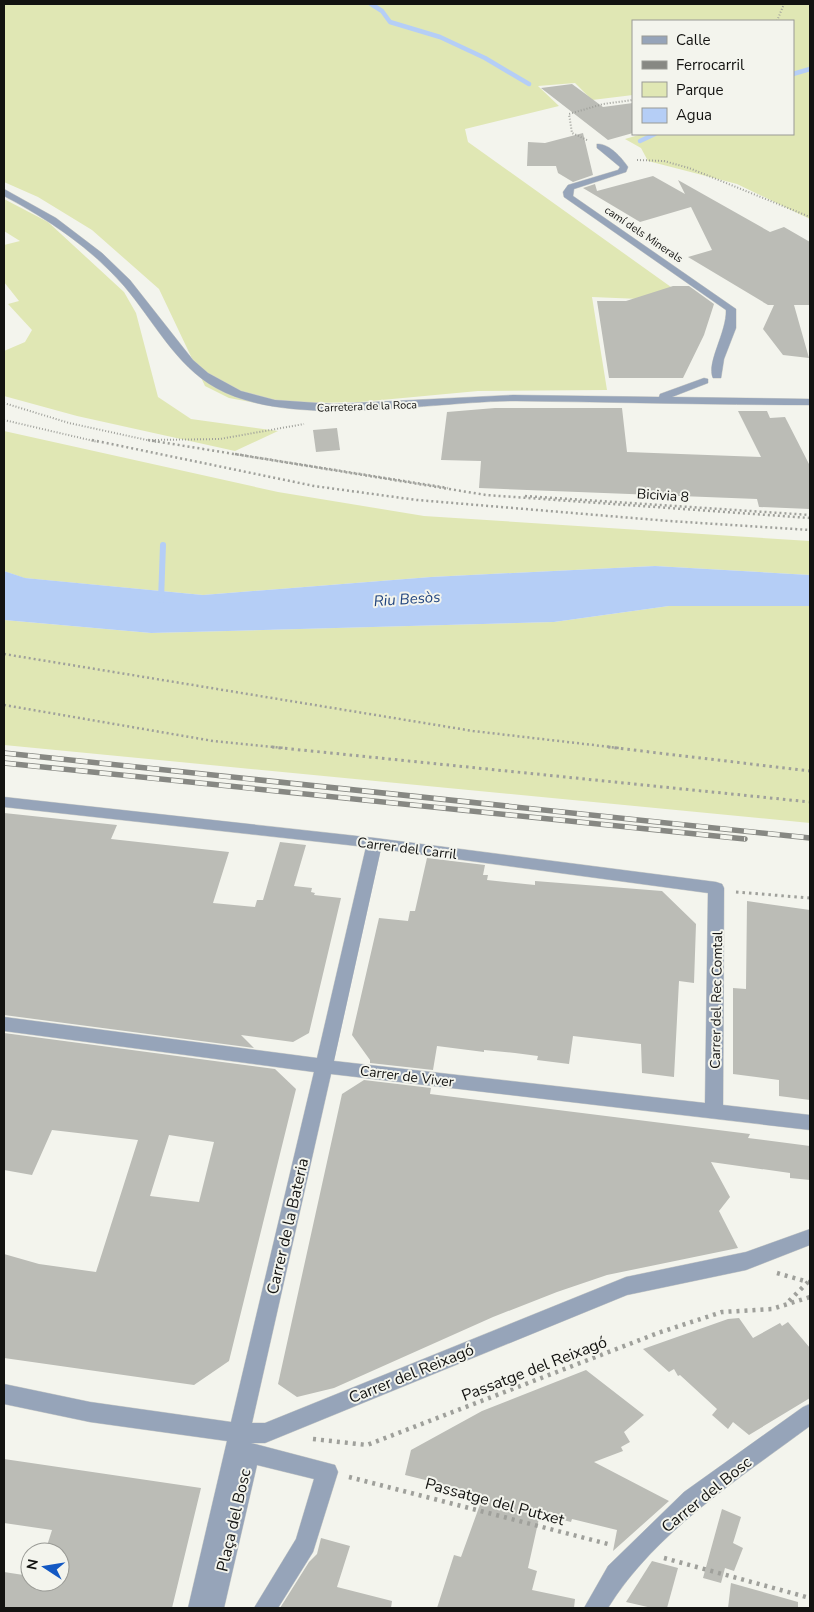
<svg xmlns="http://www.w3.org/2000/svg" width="814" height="1612" viewBox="0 0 814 1612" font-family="'Nunito Sans',sans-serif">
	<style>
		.green { fill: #e0e7b4 }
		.water { fill: #b5cef6 }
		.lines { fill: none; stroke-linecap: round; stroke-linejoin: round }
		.stream-far1 { stroke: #b5cef6; stroke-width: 4.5 }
		.stream { stroke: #b5cef6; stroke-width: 6 }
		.building { fill: #bbbcb6; fill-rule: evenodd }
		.minor-casing { stroke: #cfd0ca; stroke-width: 1 }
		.path-far3 { stroke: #9fa09b; stroke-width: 2; stroke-dasharray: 1 2; stroke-linecap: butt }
		.path-far2 { stroke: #9fa09b; stroke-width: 2.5; stroke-dasharray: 2 3; stroke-linecap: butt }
		.path-far1 { stroke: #9fa09b; stroke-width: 3; stroke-dasharray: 2.5 4; stroke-linecap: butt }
		.path { stroke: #9fa09b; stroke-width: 4.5; stroke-dasharray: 3 5; stroke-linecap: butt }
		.minor { fill: #96a4b9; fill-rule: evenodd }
		.rail-casing { stroke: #878883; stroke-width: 5.5 }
		.rail { stroke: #f3f4ed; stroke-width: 4; stroke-dasharray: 12; stroke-linecap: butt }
		.labels { text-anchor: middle; stroke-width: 4; stroke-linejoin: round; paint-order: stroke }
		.far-street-label { font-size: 11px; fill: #131311; stroke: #f3f4ed }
		.street-label { font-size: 14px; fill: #131311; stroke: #f3f4ed }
		.water-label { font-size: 15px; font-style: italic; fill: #1f437e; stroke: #f3f4ed }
		.near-street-label { font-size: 16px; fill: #131311; stroke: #f3f4ed }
	</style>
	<rect width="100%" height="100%" fill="#f3f4ed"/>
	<g class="green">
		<polygon points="4,4 810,4 810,219 737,184 648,161 641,148 625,139 642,134 793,134 793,21 633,21 633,95 592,100 575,83 538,86 559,106 465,129 468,142 685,297 640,299 592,297 607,390 478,391 360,402 262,404 229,398 205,386 159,289 92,230 38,197 4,182"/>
		<polygon points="4,199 48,222 124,292 136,313 158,397 191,419 278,431 235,451 77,416 4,396 4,351 25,342 32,330 8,304 19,301 4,282 4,245 20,241 4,231"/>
		<polygon points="4,431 278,492 424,516 810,541 810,575 655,566 431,577 203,595 24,578 4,571"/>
		<polygon points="669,606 810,606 810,823 4,745 4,620 151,633 554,622"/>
	</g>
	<polygon class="water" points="655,566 810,575 810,606 669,606 554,622 151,633 4,620 4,571 25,578 203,595 431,577"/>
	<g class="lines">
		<g class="stream-far1">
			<polyline points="371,4 382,11 390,22 440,37 485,58 529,84"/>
			<polyline points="793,74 810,69"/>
			<polyline points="640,141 655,134"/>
		</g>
		<polyline class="stream" points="161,600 163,545"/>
	</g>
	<g class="building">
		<polygon points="572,84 603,107 633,103 633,133 608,140 541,88"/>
		<polygon points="583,133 593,175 573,182 558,173 556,166 527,166 528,142 545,143"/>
		<polygon points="653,176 685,194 678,180 770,232 784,227 810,242 810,305 794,305 809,358 783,355 763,329 774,305 768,305 688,257 712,250 691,207 640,222 583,188 595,184 597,191"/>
		<polygon points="673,286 689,286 714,304 704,335 683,378 609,378 597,301 626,301"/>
		<polygon points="495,408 622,408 627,452 761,457 738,411 767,411 770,418 785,417 810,466 810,509 759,507 757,499 479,488 481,461 441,460 447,412"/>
		<polygon points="337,428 340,450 316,452 313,430"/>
		<polygon points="4,813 117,825 111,839 229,852 213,903 255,907 257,900 263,900 280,842 306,845 294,886 312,888 311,892 315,893 314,895 341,898 309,1033 293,1042 241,1035 254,1048 4,1015"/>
		<polygon points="427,858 485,865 483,875 488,875 487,880 535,885 535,881 662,891 696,924 694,983 679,981 674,1077 642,1073 641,1044 573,1036 569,1064 537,1060 538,1056 515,1053 484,1050 484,1052 437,1046 433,1070 370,1063 370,1060 352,1035 379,918 408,921 410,911 415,911"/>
		<polygon points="747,901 810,910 810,1100 779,1096 779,1080 733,1074 733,988 746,989"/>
		<path d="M4,1033L275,1069L296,1089L229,1361L194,1385L4,1358V1254L39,1264L96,1272L138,1140L52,1130L32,1175L4,1170ZM169,1135L214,1142L199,1202L150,1196Z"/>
		<polygon points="364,1080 431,1088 430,1094 750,1134 748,1138 810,1146 810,1180 790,1178 790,1173 711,1162 730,1197 719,1211 738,1248 607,1275 557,1292 493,1317 334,1388 297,1397 278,1384 342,1094"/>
		<polygon points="739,1318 753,1338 780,1323 782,1326 788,1322 810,1348 810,1398 749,1435 733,1422 728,1429 712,1415 717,1409 680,1375 678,1376 674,1369 669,1372 643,1349 728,1319"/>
		<polygon points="586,1370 644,1415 624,1432 630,1442 621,1447 623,1451 594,1462 669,1501 613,1551 617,1530 572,1519 571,1522 540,1514 528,1568 537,1571 532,1590 575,1599 574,1608 437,1608 454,1555 461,1557 482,1499 457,1492 458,1488 405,1475 411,1450 482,1411"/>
		<polygon points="4,1459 201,1488 172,1608 4,1608 4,1572 30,1576 30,1582 60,1582 60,1552 45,1552 52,1530 4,1523"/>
		<polygon points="722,1509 741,1517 733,1543 743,1548 734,1571 725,1568 721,1583 703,1578"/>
		<polygon points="321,1538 350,1546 337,1587 392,1601 391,1608 280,1608 309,1562 317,1554"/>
		<polygon points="652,1561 678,1568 667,1608 652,1608 626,1602"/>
		<polygon points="731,1583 798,1602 798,1608 728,1608"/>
	</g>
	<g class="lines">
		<g class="minor-casing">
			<g id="minor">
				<path d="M597,144C609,143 622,158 628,167L626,172L574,189L573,196L736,309V328L724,359L721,378H713C706,363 727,332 726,310L564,197L563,192L568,185L618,170L620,167L597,148Z"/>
				<path d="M4,189L56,218L102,253L130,280L193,360L208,373L241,391L275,400L333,404L513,395L659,397L660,394L704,378L708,379V383L672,397L810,399V405C712,405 614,402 516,401C430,401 292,430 216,388C175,365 154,321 124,286C91,248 48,219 4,196Z"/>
				<path d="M4,797L375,838L716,882L722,884L724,888L723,1105L810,1115V1130L331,1074L252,1423H265L626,1277L746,1252L810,1229V1245L746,1270L627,1295L265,1443H251L335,1465L338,1472L313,1552L278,1608H254L296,1539L314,1479L257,1465L224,1608H188L227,1441L90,1422L4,1404V1384L90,1402L231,1422L314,1072L4,1031V1017L317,1058L366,847L4,807ZM381,849L708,893L705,1103L334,1061Z"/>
				<path d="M810,1404V1426C740,1478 654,1533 608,1608H584L608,1566L684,1492L803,1407Z"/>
			</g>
		</g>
		<g class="path-far3">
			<polyline points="777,21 784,4"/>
			<polyline points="587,140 572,133 569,114 603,104 633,100"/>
			<polyline points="637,160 664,161 689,168 810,217"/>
			<polyline points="4,403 69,423 156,442"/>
			<polyline points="4,420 98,442"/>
			<polyline points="152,440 220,439 304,424"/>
		</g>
		<g class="path-far2">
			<polyline points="92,440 314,486 417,500 669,521 810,530"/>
			<polyline points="148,440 486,495 810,518"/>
			<polyline points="235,454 448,488"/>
			<polyline points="525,496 810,515"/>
			<polyline points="4,654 473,731 619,748"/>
			<polyline points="4,705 213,741 284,748"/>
		</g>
		<g class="path-far1">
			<polyline points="272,747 810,802"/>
			<polyline points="608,747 810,771"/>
			<polyline points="736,892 810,898"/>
		</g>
		<g class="path">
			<polyline points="777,1273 808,1282 786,1304"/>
			<polyline points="313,1439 367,1445 658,1333 722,1312 772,1309 810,1297"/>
			<polyline points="349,1477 612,1545"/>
			<polyline points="664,1558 810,1598"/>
		</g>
		<use href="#minor" class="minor"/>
		<g class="rail-casing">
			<g id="rail">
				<polyline points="4,753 810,838"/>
				<polyline points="4,763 745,839"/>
			</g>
		</g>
		<use href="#rail" class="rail"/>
	</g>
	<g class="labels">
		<g class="far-street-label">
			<text transform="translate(644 234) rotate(34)" y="4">camí dels Minerals</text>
			<text transform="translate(367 406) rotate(-2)" y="4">Carretera de la Roca</text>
		</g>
		<g class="street-label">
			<text transform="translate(663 495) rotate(4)" y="5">Bicivia 8</text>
			<text transform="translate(407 848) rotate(7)" y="5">Carrer del Carril</text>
			<text transform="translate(716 1000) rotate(-89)" y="5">Carrer del Rec Comtal</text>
			<text transform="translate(407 1076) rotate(7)" y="5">Carrer de Viver</text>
		</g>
		<g class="water-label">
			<text transform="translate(407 599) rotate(-4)" y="5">Riu Besòs</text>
		</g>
		<g class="near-street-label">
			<text transform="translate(287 1226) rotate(-77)" y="6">Carrer de la Bateria</text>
			<text transform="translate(534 1368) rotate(-21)" y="6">Passatge del Reixagó</text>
			<text transform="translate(411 1373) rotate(-22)" y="6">Carrer del Reixagó</text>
			<text transform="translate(706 1494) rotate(-39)" y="6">Carrer del Bosc</text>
			<text transform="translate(495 1501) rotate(15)" y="6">Passatge del Putxet</text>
			<text transform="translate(233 1520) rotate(-77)" y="6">Plaça del Bosc</text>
		</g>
	</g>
	<rect width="814" height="1612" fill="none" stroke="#131311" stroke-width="10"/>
	<rect x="632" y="20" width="162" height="115" fill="#f3f4ed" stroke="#999a95"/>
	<rect x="642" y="36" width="25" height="8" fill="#96a4b9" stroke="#999a95"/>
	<text x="676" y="45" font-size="15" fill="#131311">Calle</text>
	<rect x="642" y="61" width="25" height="8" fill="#878883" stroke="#999a95"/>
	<text x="676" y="70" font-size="15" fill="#131311">Ferrocarril</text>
	<rect x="642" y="82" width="25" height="15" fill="#e0e7b4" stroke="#999a95"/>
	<text x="676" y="95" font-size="15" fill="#131311">Parque</text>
	<rect x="642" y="108" width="25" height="15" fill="#b5cef6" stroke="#999a95"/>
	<text x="676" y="120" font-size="15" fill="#131311">Agua</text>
	<g transform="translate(45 1567) rotate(282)"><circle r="24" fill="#f3f4ed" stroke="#999a95"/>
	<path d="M0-4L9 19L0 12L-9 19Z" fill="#1358c3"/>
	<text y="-8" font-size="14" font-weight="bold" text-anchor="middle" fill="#131311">N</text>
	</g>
</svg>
